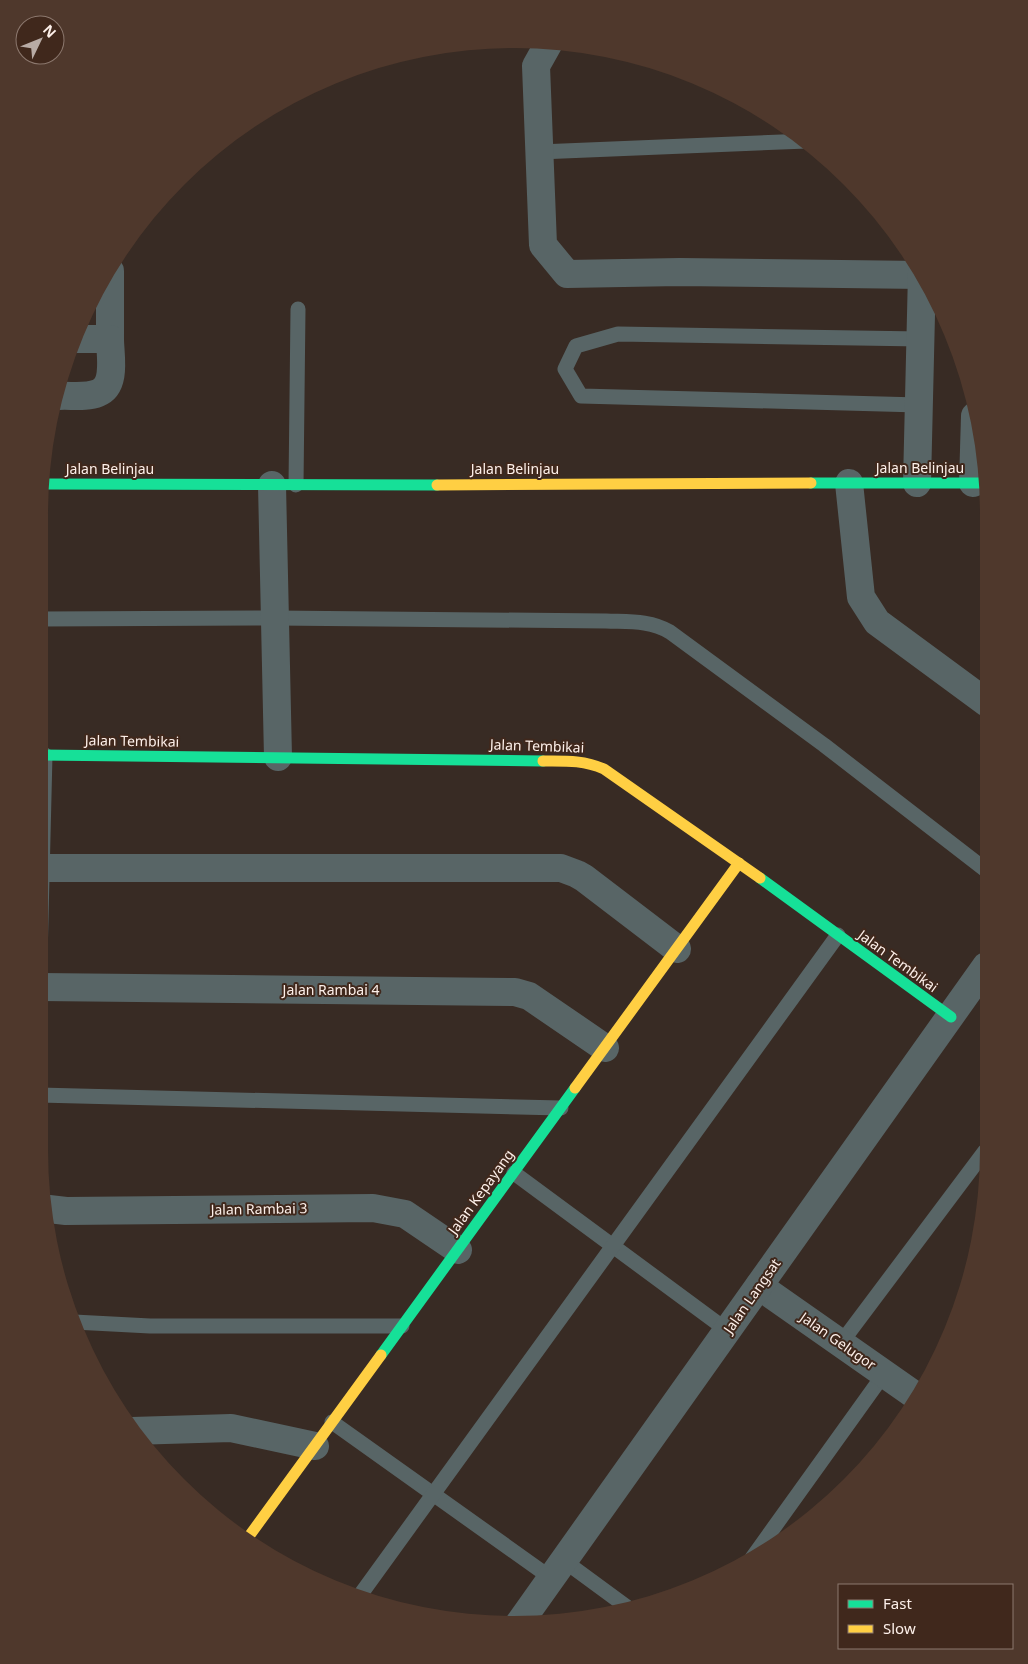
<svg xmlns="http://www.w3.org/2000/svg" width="1028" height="1664" viewBox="0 0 1028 1664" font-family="'Noto Sans',sans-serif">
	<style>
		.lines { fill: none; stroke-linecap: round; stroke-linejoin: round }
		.lane { stroke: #586566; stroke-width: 15 }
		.street { stroke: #586566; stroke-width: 28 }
		.fast { stroke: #16e098; stroke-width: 11 }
		.slow { stroke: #ffcf43; stroke-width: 11 }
		.labels { text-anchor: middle; stroke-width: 4; stroke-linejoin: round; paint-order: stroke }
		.street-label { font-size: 14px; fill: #fdf0ea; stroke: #40281c }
	</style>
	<rect width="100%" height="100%" fill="#382b24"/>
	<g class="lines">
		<g class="lane">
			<polyline points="539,152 807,141"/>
			<polyline points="919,405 581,396 565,369 576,346 618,334 921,339"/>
			<polyline points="296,485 298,309"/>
			<path d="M42,619L275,618L606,621C628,622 650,620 670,632L824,745L987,871"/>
			<polyline points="40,959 45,755"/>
			<polyline points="39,1095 561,1108"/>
			<polyline points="514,1173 728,1331"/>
			<polyline points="74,1322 150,1326 402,1326"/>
			<polyline points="841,1343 985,1151"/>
			<polyline points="332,1422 551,1578"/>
			<polyline points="752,1558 884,1374"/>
			<polyline points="563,1560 627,1607"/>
			<polyline points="358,1598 838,935"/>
		</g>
		<g class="street">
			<polyline points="550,41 536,66 543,245 567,274 680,272 922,275"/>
			<polyline points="110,271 110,339"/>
			<path d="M58,396C70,395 86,398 98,393C117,386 110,355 110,339H73"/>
			<polyline points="849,483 861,597 877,622 987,703"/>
			<polyline points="917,483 922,272"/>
			<polyline points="973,483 975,416"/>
			<polyline points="272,485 278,757"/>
			<polyline points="40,868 561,868 577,874 584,878 677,949"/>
			<polyline points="40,987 515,992 529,996 605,1048"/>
			<polyline points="49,1209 66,1211 373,1208 405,1214 458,1250"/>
			<polyline points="759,1286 916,1396"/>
			<polyline points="132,1431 231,1428 315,1446"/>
			<polyline points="518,1625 986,966"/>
		</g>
		<g class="fast">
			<polyline points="811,483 988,483"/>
			<polyline points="43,484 437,485"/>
			<polyline points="41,755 543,761"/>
			<polyline points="760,878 951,1017"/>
			<polyline points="381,1355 575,1088"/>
		</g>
		<g class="slow">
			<polyline points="437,485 811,483"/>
			<path d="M543,761C566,761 583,760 604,769L760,878"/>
			<polyline points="575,1088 739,863"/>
			<polyline points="247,1539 381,1355"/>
		</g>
	</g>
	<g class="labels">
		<g class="street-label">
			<text x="920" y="473">Jalan Belinjau</text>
			<text x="110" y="474">Jalan Belinjau</text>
			<text x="515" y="474">Jalan Belinjau</text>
			<text transform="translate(132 741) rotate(1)" y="5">Jalan Tembikai</text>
			<text transform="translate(537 746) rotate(2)" y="5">Jalan Tembikai</text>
			<text transform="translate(898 961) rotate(36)" y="5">Jalan Tembikai</text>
			<text x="331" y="995">Jalan Rambai 4</text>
			<text transform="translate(481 1192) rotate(-54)" y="5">Jalan Kepayang</text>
			<text transform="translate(259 1209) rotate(-1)" y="5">Jalan Rambai 3</text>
			<text transform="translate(752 1296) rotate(-55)" y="5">Jalan Langsat</text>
			<text transform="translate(838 1341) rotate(35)" y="5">Jalan Gelugor</text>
		</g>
	</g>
	<path d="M0 0H1028V1664H0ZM514 48H514A466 466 0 0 1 980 514V1150A466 466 0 0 1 514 1616H514A466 466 0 0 1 48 1150V514A466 466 0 0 1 514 48Z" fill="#4f382c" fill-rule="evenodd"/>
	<rect x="838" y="1584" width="175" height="65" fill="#40281c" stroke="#8c786e"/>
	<rect x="848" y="1600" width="25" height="8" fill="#16e098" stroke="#8c786e"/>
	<text x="883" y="1609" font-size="15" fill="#fdf0ea">Fast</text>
	<rect x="848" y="1625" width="25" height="8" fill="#ffcf43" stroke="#8c786e"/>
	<text x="883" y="1634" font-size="15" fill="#fdf0ea">Slow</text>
	<g transform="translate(40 40) rotate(47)"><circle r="24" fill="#40281c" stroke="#8c786e"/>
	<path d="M0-4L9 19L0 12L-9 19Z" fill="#b8aba5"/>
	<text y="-8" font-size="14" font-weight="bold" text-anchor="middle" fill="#fdf0ea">N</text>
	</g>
</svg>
